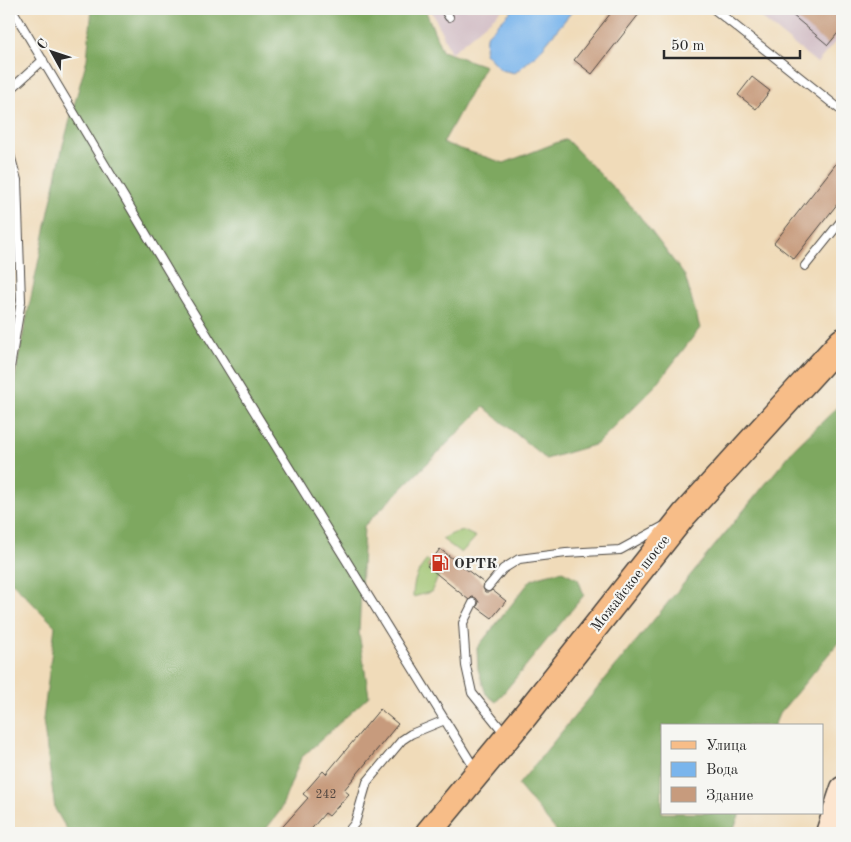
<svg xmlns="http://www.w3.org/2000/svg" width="851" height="842" viewBox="0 0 851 842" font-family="'Old Standard TT',serif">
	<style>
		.industrial { fill: #d2bdc5 }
		.green { fill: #9dc26d; stroke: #64764c }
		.forest { fill: #7ea860; stroke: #546a46 }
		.water { fill: #7ab5ec; stroke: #52708c }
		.building { fill: #c79b7d }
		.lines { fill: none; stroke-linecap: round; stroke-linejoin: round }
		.lane-casing { stroke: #494540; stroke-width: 10 }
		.secondary-casing { stroke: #494540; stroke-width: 25 }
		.primary-casing { stroke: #494540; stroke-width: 28 }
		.lane { stroke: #fff; stroke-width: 8 }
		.secondary { stroke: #fce5cf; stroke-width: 22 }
		.primary { stroke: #f7bd88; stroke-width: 25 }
		.labels { text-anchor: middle; stroke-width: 4.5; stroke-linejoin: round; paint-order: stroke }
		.number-label { font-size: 12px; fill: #524740 }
		.poi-label { font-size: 15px; font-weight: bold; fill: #2b2b2b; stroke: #f6f6f2; text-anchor: start }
		.street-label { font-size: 15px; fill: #2b2b2b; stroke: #f6f6f2 }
	</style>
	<rect width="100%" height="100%" fill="#f6f6f2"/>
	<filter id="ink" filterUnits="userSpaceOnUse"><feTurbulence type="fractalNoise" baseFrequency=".02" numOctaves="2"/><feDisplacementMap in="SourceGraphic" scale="10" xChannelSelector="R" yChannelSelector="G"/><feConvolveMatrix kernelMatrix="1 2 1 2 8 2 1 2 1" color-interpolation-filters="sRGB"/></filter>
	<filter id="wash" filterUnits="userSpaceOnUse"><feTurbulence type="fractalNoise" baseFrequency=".0096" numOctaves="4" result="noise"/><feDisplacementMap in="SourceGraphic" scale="20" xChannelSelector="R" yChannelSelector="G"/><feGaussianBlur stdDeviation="1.12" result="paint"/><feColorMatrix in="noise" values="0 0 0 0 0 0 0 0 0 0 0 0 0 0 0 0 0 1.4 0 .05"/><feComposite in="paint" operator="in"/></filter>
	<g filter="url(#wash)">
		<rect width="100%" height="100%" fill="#f0dbb9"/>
		<g class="industrial">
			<polygon points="431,9 502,9 495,16 451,53"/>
			<polygon points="750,9 842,9 842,34 817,63"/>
		</g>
		<g class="green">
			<polygon points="464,531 476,537 461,553 442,539 454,533"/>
			<path d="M427,560L430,562L427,566L439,575L431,592L413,597C413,582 417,571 427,560Z"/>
		</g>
		<g class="forest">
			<polygon points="92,9 425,9 442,51 485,66 443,143 504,163 566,139 635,210 685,276 700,328 656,385 597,444 546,459 484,407 364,526 359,633 369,696 301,758 280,811 263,833 69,833 55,809 43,720 55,626 9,579 9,429 18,359 63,145 87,59"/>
			<polygon points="842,403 842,638 779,714 774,726 662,726 662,813 740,813 732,833 558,833 518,785 795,448"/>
			<polygon points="562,571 578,579 584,595 496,702 486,694 478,669 477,648 531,580 541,576"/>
		</g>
		<polygon class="water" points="513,9 574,9 538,53 515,73 501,70 485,53 486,36"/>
		<g id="blocks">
			<g class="building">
				<polygon points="614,9 643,9 592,74 574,60"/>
				<polygon points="785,9 842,9 842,28 828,45"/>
				<polygon points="752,77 770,91 756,109 738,95"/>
				<polygon points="842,156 842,198 794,259 774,243"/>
				<polygon points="440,549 484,583 483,588 485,592 489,592 492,590 506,601 492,618 477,607 479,602 476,598 472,597 469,600 427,566"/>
				<polygon points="380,709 398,724 344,790 349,794 329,816 325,813 308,833 277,833 308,798 303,794 323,771 326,774"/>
			</g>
		</g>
	</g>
	<g filter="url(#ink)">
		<use href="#blocks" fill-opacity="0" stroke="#494540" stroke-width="1"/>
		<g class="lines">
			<g class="lane-casing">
				<g id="lane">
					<polyline points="12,9 185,299 475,769"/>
					<polyline points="444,9 449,17"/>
					<polyline points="714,9 842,111"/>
					<polyline points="9,91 43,60"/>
					<polyline points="9,151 17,180 21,301 9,374"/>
					<polyline points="805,266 842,220"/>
					<polyline points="488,587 503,569 519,559 566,553 620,550 664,526"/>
					<polyline points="473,603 463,623 466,666 472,693 505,734"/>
					<polyline points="347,833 355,823 367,782 402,740 411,734 445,720"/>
				</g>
			</g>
			<g class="secondary-casing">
				<polyline id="secondary" points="827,833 842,788"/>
			</g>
			<g class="primary-casing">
				<polyline id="primary" points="428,833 524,717 684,515 842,341"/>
			</g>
			<use href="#lane" class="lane"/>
			<use href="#secondary" class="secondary"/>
			<use href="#primary" class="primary"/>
		</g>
	</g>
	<defs>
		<g id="fuel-bare" transform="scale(1.35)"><path d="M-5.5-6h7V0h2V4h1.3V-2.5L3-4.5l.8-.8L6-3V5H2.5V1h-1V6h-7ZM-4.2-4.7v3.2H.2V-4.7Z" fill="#c8321e" stroke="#f6f6f2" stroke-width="2.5" paint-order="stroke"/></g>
	</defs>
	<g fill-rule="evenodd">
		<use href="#fuel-bare" x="440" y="563"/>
	</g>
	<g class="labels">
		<g class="number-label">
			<text x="326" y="798">242</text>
		</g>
		<g class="poi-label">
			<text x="454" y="568">ОРТК</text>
		</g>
		<g class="street-label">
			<text transform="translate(630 583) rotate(-52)" y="5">Можайское шоссе</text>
		</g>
	</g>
	<rect width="851" height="842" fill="none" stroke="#f6f6f2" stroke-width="30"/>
	<rect x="661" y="724" width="162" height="90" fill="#f6f6f2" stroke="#a5a5a2"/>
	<rect x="671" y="741" width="25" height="8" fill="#f7bd88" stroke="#a5a5a2"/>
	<text x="706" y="750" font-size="15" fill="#2b2b2b">Улица</text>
	<rect x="671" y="762" width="25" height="15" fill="#7ab5ec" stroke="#a5a5a2"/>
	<text x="706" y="774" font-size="15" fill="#2b2b2b">Вода</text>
	<rect x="671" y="787" width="25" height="15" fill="#c79b7d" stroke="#a5a5a2"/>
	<text x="706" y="800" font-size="15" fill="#2b2b2b">Здание</text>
	<g transform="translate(52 52) rotate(310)" stroke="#f6f6f2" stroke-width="4" paint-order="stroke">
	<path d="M0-4L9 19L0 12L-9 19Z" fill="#2b2b2b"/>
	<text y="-8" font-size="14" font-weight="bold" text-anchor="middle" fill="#2b2b2b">С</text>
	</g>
	<path d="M664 50v8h136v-8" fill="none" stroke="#2b2b2b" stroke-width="2.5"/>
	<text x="671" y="50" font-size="15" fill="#2b2b2b" stroke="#f6f6f2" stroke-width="4" paint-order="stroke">50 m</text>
</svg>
